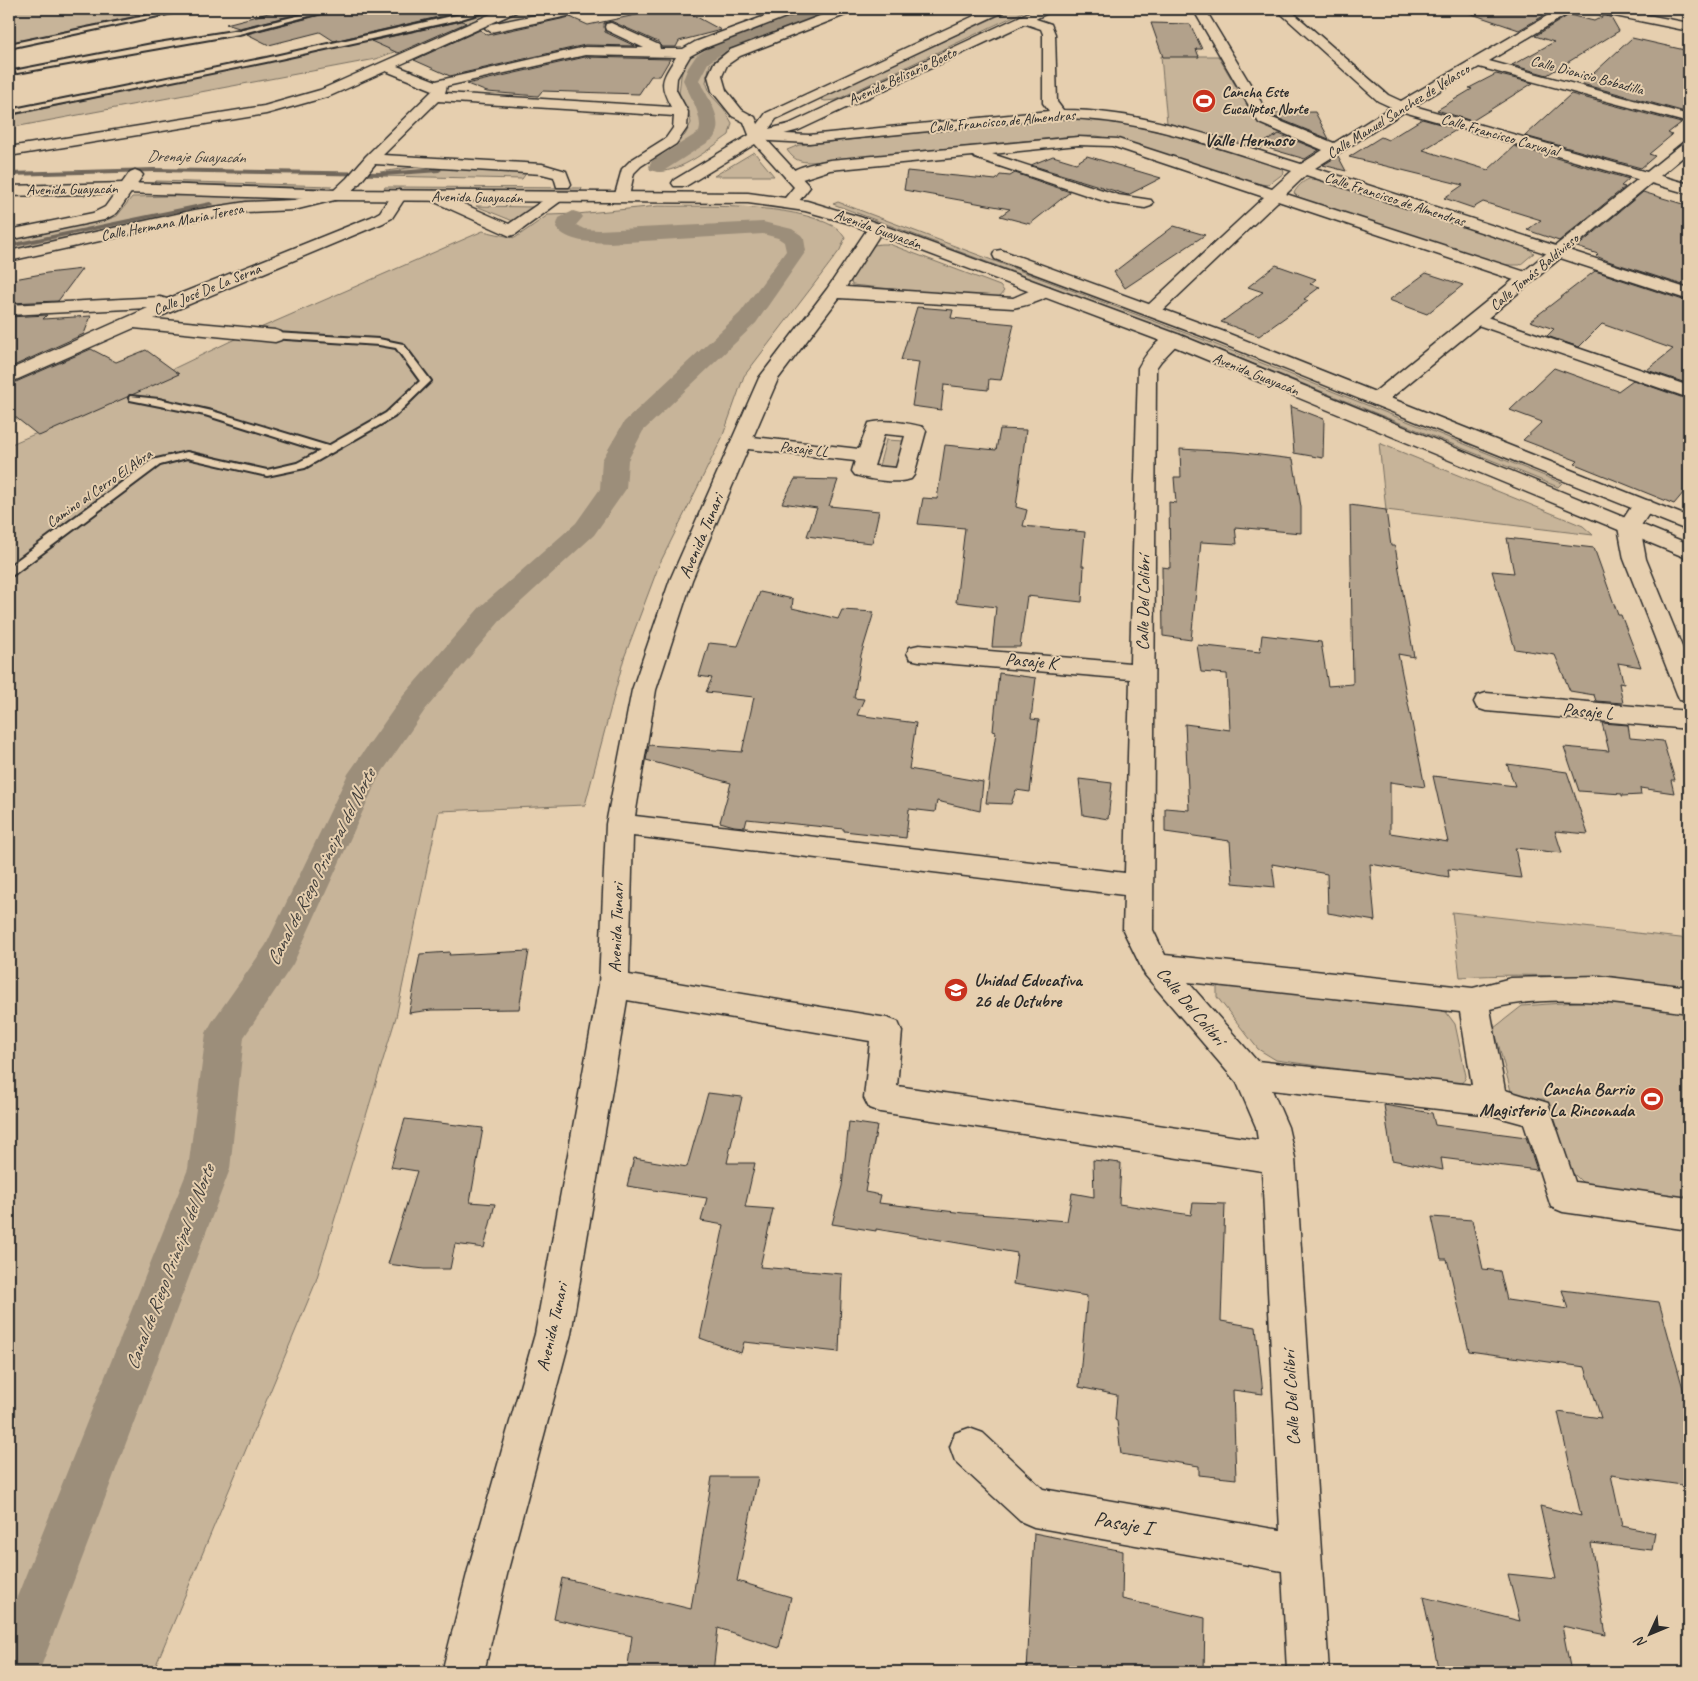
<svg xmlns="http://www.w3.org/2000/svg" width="1698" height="1681" viewBox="0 0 1698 1681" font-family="Caveat,sans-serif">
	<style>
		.green { fill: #c7b499; stroke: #797062 }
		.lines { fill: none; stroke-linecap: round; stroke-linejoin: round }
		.stream { fill: #6f665a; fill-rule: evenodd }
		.canal { fill: #9c8e7a; fill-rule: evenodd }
		.building { fill: #b2a18b; stroke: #2b2b2b }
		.service-casing { stroke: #2b2b2b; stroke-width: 4 }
		.minor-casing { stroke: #2b2b2b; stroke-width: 3 }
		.tertiary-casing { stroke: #2b2b2b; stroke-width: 3 }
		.primary-casing { stroke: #2b2b2b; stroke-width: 3 }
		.service { fill: #e6cfaf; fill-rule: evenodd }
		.minor { fill: #e6cfaf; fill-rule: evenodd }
		.tertiary { fill: #e6cfaf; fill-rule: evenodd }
		.primary { fill: #e6cfaf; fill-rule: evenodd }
		.labels { text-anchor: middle; stroke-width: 4; stroke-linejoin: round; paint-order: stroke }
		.far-street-label { font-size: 15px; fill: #2b2b2b; stroke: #e6cfaf }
		.far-poi-label { font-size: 15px; font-weight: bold; fill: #2b2b2b; stroke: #e6cfaf; text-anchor: start }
		.far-water-label { font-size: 16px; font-style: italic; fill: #423f3b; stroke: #e6cfaf }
		.street-label { font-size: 18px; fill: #2b2b2b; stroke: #e6cfaf }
		.poi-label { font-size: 18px; font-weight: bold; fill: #2b2b2b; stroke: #e6cfaf; text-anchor: start }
		.far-district-label { font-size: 19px; font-weight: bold; fill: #2b2b2b; stroke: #e6cfaf }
		.water-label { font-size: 19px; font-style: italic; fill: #423f3b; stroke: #e6cfaf }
		.near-street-label { font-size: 21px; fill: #2b2b2b; stroke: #e6cfaf }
	</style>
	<rect width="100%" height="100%" fill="#e6cfaf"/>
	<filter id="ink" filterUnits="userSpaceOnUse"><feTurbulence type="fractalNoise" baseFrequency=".02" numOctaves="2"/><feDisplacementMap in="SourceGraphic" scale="10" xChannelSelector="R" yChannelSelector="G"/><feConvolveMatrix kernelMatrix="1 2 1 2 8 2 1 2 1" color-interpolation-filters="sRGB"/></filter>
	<g filter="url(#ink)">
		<g class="green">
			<polygon points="9,9 170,9 9,43"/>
			<polygon points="534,9 560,9 482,28 516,13"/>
			<path d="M805,9H841L725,52L710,64L706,82L711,95L724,109L732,123L729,135C710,148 672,180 650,169L651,163L685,135L691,123L688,111L679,93L681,76L685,63L695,52L723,39Z"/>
			<polygon points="1013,9 1029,9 836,100 825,101 822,100 825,96"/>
			<polygon points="493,13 376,59 9,128 9,116"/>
			<polygon points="1161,56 1218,56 1257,122 1282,133 1258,150 1167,123"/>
			<path d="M1061,118C1136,119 1205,145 1277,166L1283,169L1284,173L1268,185L1253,183L1124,141L1097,136L1064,137L811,162C799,162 794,160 787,150L799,145Z"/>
			<polygon points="754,152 774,176 714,176"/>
			<polygon points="422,166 527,172 522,179 381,176 380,172"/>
			<path d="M1309,179L1324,180L1525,246L1534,253L1520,265H1501L1299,198L1294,193C1297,187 1303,181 1309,179Z"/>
			<polygon points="156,181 332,186 330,188 154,183"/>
			<polygon points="385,187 582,188 581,191 383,190"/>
			<polygon points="207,195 294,199 212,206 9,251 9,241 109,219 117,216 132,197"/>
			<polygon points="838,202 1204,340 1562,483 1558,487 1207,345 833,204"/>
			<polygon points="476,206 533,207 513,221"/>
			<path d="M658,206C708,207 790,202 835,227C839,229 842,234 845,238L840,250L815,283L744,376L722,438L659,565L624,658L585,805L439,811L396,1017L315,1284L153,1672H9V445L63,422L235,339L483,231L515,238L548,215L577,214Z"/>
			<polygon points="881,244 889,244 1000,286 1004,291 1000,296 992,299 852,285 850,278 874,245"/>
			<polygon points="886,440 904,441 897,467 879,466"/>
			<polygon points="1379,443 1583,526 1593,535 1386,510"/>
			<path d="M1452,912L1689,939V987C1613,978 1537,972 1460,977Z"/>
			<path d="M1223,983L1436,1009L1446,1012L1455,1024L1466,1076C1464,1083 1460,1084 1453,1085L1276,1060L1258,1049L1217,997V987Z"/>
			<polygon points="1589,1001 1689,1012 1689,1199 1590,1185 1582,1182 1570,1170 1544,1099 1523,1099 1511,1091 1494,1028 1522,1006"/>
		</g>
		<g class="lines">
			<g class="stream">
				<polygon points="154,168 383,172 439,168 442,170 439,172 383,176 154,172 9,176 9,172"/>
				<polygon points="210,202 213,204 212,205 9,248 9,244"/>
			</g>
			<g class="canal">
				<path d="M809,9H830L827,12L727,50L708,63L699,80C707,97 726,121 713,139L665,170L658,172L651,170L649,166L651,162L699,132C704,117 689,94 683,80L688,68L696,56L715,44Z"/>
				<path d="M573,211L580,213L583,217L576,225L584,229L598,230L763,222L792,229L801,235L804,239L806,251L756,323L643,431L628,460L626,489L594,535L500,621L425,710L378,778L293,964L244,1037L230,1169L39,1672H9V1617L188,1169L206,1033L212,1022L266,945L348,774L403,696L480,607L576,523L600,489L602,460L624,422L740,313L786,251L784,242L778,238L763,234L609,243C592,242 567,243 556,227L559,218Z"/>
			</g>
		</g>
		<g class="building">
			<polygon points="278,9 319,9 239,28 226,24 280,10"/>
			<polygon points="338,9 440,9 451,14 334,41 320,32 269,45 247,34 336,11"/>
			<polygon points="664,9 682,9 721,30 679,41 676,47 661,47 660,43 611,21 604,23 605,32 635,46 585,45 450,76 414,60 480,30 488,35 570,17 588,25"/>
			<polygon points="1470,9 1541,9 1552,11 1519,30 1469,13"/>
			<polygon points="1569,15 1594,21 1604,16 1611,17 1619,31 1547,75 1512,65 1554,42 1535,36"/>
			<polygon points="462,21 466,23 398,53 371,41"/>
			<polygon points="1151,23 1190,24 1202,49 1196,49 1199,57 1163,57"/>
			<polygon points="1632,38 1689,51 1689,113 1582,84"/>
			<polygon points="585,57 670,59 660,76 651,76 639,94 542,91 538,96 487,92 467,84"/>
			<polygon points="1496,74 1533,83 1472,121 1437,110 1472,89 1469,88"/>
			<polygon points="1571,94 1681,123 1668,133 1672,135 1649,154 1655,156 1641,168 1525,136"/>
			<polygon points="1315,112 1329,139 1275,117 1273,113"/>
			<polygon points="1422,119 1458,129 1423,150 1488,170 1514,146 1629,179 1621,186 1625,187 1559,241 1527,230 1541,220 1483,202 1473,208 1444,198 1463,185 1349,157 1381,137 1388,140"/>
			<polygon points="1279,134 1319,150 1305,159 1264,147 1269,145 1263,143"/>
			<polygon points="1053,156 1076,163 1087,156 1161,178 1128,195 1031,165"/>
			<polygon points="1338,156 1346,171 1323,165"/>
			<polygon points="907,171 996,180 1000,175 1010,176 1015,173 1070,192 1030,224 1000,216 1010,209 904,190"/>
			<polygon points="1643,192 1689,206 1689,287 1608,261 1596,256 1598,254 1577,247"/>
			<polygon points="1174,226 1205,235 1125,288 1114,272"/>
			<polygon points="1276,265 1316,279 1310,284 1320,287 1304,299 1308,301 1259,336 1221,322 1263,292 1248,287"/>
			<polygon points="82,269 58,301 9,303 9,280 47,273"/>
			<polygon points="1595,271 1689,302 1689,384 1647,370 1673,349 1602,324 1579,347 1547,336 1554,329 1530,321"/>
			<polygon points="1426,273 1463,285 1427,314 1389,300"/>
			<polygon points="917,307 953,310 951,318 1014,324 1001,380 989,379 988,390 944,385 941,410 912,406 919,362 901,360"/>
			<polygon points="47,315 43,319 91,316 84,334 9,368 9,317"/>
			<polygon points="91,349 116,362 146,350 179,374 39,436 9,412 9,385"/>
			<polygon points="1554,368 1618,391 1633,380 1689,400 1689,486 1674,504 1575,464 1578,461 1523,440 1542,422 1510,410"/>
			<polygon points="1290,406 1324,419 1323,458 1294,453"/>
			<polygon points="1000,429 1026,430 1016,507 1027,510 1023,526 1085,532 1082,566 1084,566 1082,602 1027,596 1020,647 992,647 996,607 956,602 965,528 918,524 923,498 937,499 945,445 996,450"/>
			<polygon points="1180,449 1236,452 1293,459 1301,507 1301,533 1235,527 1237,544 1201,542 1191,640 1163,636 1162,567 1170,568 1169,502 1176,503 1174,477 1181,477"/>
			<polygon points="795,479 838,480 829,506 879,511 872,543 852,541 852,542 807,536 817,508 782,503"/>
			<polygon points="1350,505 1386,510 1391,546 1395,546 1414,657 1398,654 1425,787 1390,782 1390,833 1448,842 1433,776 1515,786 1507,764 1567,772 1588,834 1555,831 1562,853 1515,848 1521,878 1448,869 1449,877 1370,864 1375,921 1328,913 1327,874 1272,864 1275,887 1233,883 1230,841 1165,832 1165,808 1189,810 1185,724 1230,730 1227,674 1201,672 1197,645 1260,652 1262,635 1321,642 1328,686 1353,684"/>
			<polygon points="1507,538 1594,548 1618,615 1621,615 1641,667 1618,663 1624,684 1619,683 1623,703 1596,701 1594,695 1570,691 1555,655 1515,649 1492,571 1514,573"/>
			<polygon points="760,592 793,599 792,608 838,619 842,610 874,612 861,655 854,698 864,699 857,715 916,723 909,769 983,782 980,811 937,801 935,812 909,809 906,838 844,831 844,829 747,819 745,827 734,826 720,822 731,783 646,760 649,745 742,752 754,697 706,692 712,678 699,676 709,643 738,646"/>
			<polygon points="999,673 1036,678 1031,719 1039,720 1030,792 1016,790 1011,804 986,803 996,732 993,731"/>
			<polygon points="1602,723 1628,725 1630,738 1663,741 1675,780 1671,780 1674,793 1640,788 1641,795 1622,796 1622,794 1579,791 1564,747 1609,751"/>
			<polygon points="1079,779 1112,783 1108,819 1083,815"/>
			<polygon points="529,951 519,1009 431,1010 409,1013 420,954 450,952 449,955"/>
			<polygon points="708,1093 742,1097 727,1163 755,1163 745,1207 773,1209 760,1267 842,1274 839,1352 744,1342 741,1353 700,1338 724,1225 701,1221 707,1198 627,1186 634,1158 687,1167"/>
			<polygon points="1384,1105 1432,1113 1435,1125 1526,1137 1537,1170 1441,1158 1443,1170 1392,1160"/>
			<polygon points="405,1119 483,1128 470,1202 495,1204 484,1248 455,1244 450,1269 424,1269 388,1264 417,1171 391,1167"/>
			<polygon points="849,1122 877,1126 865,1192 881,1195 879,1203 964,1213 1067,1221 1072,1193 1094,1197 1093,1160 1121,1163 1119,1204 1191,1215 1193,1203 1225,1204 1221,1321 1256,1327 1263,1394 1233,1390 1236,1479 1199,1475 1199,1466 1121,1454 1117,1421 1115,1420 1117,1395 1079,1387 1087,1296 1013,1284 1017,1253 876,1229 876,1231 832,1224 842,1186"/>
			<polygon points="1432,1217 1472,1220 1483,1269 1500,1271 1507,1300 1568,1309 1562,1290 1659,1302 1689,1410 1689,1486 1611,1475 1622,1526 1655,1533 1652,1550 1591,1543 1606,1635 1562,1626 1571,1672 1439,1672 1423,1597 1520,1621 1508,1574 1556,1579 1540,1506 1581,1516 1558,1412 1601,1418 1585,1367 1469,1351 1447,1259 1441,1259"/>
			<polygon points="712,1477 758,1477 737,1581 791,1597 779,1648 718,1628 713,1672 627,1672 632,1636 554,1619 562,1578 691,1609"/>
			<polygon points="1034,1533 1123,1551 1122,1599 1205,1618 1204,1672 1027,1672"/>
		</g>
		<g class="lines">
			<g class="service-casing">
				<g id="service">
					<polygon points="179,9 191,9 9,48 9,44"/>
					<polygon points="326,9 336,9 239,34 17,73 13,71 152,44 239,30"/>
					<polygon points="483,9 493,9 458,20 266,62 9,114 9,110 266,58"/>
					<polygon points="275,333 379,339 403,344 431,381 394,417 305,468 267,476 187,458 160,465 13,575 9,576 9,566 152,460 187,452 267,470 297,463 320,451 205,415 130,400 129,398 130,396 159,399 212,411 328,446 386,413 420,381 396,348 379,345 271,338 270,336"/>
				</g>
			</g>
			<g class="minor-casing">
				<g id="minor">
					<path d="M502,9H518L516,12L397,66L436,81L585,47L644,48L606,30L605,27L606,24L611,23L659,45L660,49H683L695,42L784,9H801L799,12L705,48L690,56L677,78L676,90L688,112L687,128L676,144L641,166L634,173L628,201H616L614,198L622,169L631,160L666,138L673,128L674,116L438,101L383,155L542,164L566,171L571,184L569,187H557L554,177L542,174L375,164L359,184L343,198L294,210L246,212L195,220L9,261V251L195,210L246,202L294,200L332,192L347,178L366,156L433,90L386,71L330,96L266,114L9,156V147L264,106L320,90ZM585,55L676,57C662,80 658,82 671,107L445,93L447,86Z"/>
					<polygon points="565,9 588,9 582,13 491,32 485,28 491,24"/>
					<path d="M838,9H855L853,12L740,56L727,65L722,76L726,90L742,110L755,117L762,133L809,135L1049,111L1043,103V34L1041,29L1020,22L1018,19L1020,16L1024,15L1051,24L1055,34L1057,102L1063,110C1144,110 1224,140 1301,164L1323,150L1259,123L1193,9H1205L1270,117L1334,143L1391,107L1378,101L1276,9H1289L1388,95L1401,101L1559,9H1573L1571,12L1489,61L1689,115V123L1479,67L1414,106L1689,184V194L1404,112L1315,168L1689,289V300L1306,175L1286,194L1532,274L1535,278L1532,282L1526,283L1520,282L1278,201L1159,314L1153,315L1147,314L1144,310L1147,306L1264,197L1112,146L1078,145L992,154L1118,195L1151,200L1153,203L1151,206L1145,208L1110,203L975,158L973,156L830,170L793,182L788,180L785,177C794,166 817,163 830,160L1078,137L1118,139L1272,189L1292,171C1216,147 1139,118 1059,118L809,143L751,140L744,122L732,116L712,91L708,76L714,63L730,50Z"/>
					<polygon points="135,170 140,172 143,175 117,213 104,220 9,240 9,230 93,213 105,207 130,172"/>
					<polygon points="399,190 405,192 407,195 392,218 383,223 154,319 275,330 281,332 284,336 281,340 275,342 134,328 9,383 9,370 148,308 9,315 9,305 160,297 167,299 371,217 380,212 393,192"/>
					<polygon points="434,191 509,224 551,195 563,195 565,198 516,234 510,236 428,199 426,196 428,193"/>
					<path d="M876,223L882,225L884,228L846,287L1013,298L1038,287L1044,286L1050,287L1053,291C1045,302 1026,305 1013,308L839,298L778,379L753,437L859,449L869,423C885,419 907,423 923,427L926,431L914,475L911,479C895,484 871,480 855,475L852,471L855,461L748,449L692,580L656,690L635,816L1125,873L1130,679L919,661L910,659L907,653L910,647L919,645L1130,663L1138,368C1146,354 1161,331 1180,335L1182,339L1161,361L1156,368L1153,930L1165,955L1473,988L1511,978L1600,976L1689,987V1013C1625,1004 1554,992 1490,1009L1505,1090L1548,1103L1575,1182L1689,1198V1230L1563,1212L1551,1207L1524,1124L1491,1115L1272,1090L1288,1127L1295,1158L1329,1672H1287L1282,1571L1034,1527L1020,1521L955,1461L950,1447L955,1433L969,1428L983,1433L1043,1489L1280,1530L1262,1171L880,1112L869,1108L864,1098L870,1041L627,1000L571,1334L509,1566L484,1672H442L469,1566L535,1334L599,985L606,824L632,690L670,580L759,378L827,289L870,225ZM884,434L905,436L896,468L874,466ZM633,836L1124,895L1123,930L1145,975L1237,1083L1256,1127L1258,1140L897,1086L902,1031L898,1022L887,1018L629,975ZM1188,982L1460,1012L1472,1085L1257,1061Z"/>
					<polygon points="1478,314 1689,386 1689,398 1472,323 1469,319 1472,315"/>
					<polygon points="1643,500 1651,501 1654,506 1640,527 1646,559 1689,664 1689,702 1680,700 1677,694 1624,559 1618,527 1635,501"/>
					<polygon points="1486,693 1689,711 1689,729 1486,711 1477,708 1474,702 1477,696"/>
				</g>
			</g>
			<g class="tertiary-casing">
				<g id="tertiary">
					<polygon points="989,9 1005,9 1003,12 776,119 769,129 789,124 1036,9 1052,9 1050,12 799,130 766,139 810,187 795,206 783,206 781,203 794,187 755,144 686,186 674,186 672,183 674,180 751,134 766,113"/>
					<polygon points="1594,9 1617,9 1689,23 1689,31 1600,13"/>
					<polygon points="1689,141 1689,152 1386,402 1379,404 1372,402 1369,398 1372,394 1684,142"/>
				</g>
			</g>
			<g class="primary-casing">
				<g id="primary">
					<polygon points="125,183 337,190 748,193 807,201 860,217 1180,335 1689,544 1689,559 1166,343 848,223 805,211 748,203 337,200 125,193 9,196 9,186"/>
					<polygon points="1001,250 1222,331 1689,517 1689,531 1210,339 995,259 993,255 995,251"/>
				</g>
			</g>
			<use href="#service" class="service"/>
			<use href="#minor" class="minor"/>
			<use href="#tertiary" class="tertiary"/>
			<use href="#primary" class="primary"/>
		</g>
	</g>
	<defs>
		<g id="stadium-disc" transform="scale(1.25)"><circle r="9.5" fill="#c8321e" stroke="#e6cfaf"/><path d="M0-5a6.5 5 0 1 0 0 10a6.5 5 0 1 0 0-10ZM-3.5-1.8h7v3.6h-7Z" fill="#fff"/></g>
		<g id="school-disc" transform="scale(1.25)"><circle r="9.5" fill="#c8321e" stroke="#e6cfaf"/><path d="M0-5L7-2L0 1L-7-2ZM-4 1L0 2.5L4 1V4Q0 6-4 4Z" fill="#fff"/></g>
	</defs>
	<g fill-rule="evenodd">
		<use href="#stadium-disc" x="1204" y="101"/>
		<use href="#school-disc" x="956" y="990"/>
		<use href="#stadium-disc" x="1652" y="1099"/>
	</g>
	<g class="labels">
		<g class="far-street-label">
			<text transform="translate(1587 75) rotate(15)" y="5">Calle Dionisio Bobadilla</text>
			<text transform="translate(902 76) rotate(-25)" y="5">Avenida Belisario Boeto</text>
			<text transform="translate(1398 111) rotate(-32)" y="5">Calle Manuel Sanchez de Velasco</text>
			<text transform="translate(1002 121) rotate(-5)" y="5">Calle Francisco de Almendras</text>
			<text transform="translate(1500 135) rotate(16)" y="5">Calle Francisco Carvajal</text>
			<text transform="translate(72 189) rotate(-1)" y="5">Avenida Guayacán</text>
			<text transform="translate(477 197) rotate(1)" y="5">Avenida Guayacán</text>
			<text transform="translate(1395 199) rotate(18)" y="5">Calle Francisco de Almendras</text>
			<text transform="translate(172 222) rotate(-11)" y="5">Calle Hermana Maria Teresa</text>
			<text transform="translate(878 229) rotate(20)" y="5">Avenida Guayacán</text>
			<text transform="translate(1534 272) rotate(-40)" y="5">Calle Tomás Baldivieso</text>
			<text transform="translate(207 289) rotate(-22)" y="5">Calle José De La Serna</text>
			<text transform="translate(1256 374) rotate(22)" y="5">Avenida Guayacán</text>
			<text transform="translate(804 449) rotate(7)" y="5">Pasaje LL</text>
			<text transform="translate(99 488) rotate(-35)" y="5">Camino al Cerro El Abra</text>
		</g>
		<g class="far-poi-label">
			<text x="1222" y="97">Cancha Este<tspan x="1222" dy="17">Eucaliptos Norte</tspan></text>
		</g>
		<g class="far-water-label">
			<text transform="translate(196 156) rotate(1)" y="6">Drenaje Guayacán</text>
		</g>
		<g class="street-label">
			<text transform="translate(701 536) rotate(-67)" y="6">Avenida Tunari</text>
			<text transform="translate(1143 603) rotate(-89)" y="6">Calle Del Colibrí</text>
			<text transform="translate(1031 661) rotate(5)" y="6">Pasaje K</text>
			<text transform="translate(1588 711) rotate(5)" y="6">Pasaje L</text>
			<text transform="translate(616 928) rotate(-88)" y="6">Avenida Tunari</text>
			<text transform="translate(1191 1006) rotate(50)" y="6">Calle Del Colibrí</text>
			<text transform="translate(552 1327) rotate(-77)" y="6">Avenida Tunari</text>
			<text transform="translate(1291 1398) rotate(-93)" y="6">Calle Del Colibrí</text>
		</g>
		<g class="poi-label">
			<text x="974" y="986">Unidad Educativa<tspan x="974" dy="21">26 de Octubre</tspan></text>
			<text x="1634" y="1095" text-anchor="end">Cancha Barrio<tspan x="1634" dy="21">Magisterio La Rinconada</tspan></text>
		</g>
		<g class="far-district-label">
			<text x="1249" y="146">Valle Hermoso</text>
		</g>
		<g class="water-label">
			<text transform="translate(320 867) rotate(-63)" y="7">Canal de Riego Principal del Norte</text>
			<text transform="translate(169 1267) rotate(-69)" y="7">Canal de Riego Principal del Norte</text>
		</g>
		<g class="near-street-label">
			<text transform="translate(1123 1523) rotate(10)" y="7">Pasaje I</text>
		</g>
	</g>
	<rect width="1698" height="1681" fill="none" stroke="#e6cfaf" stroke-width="30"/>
	<rect x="15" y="15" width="1668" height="1651" fill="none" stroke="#2b2b2b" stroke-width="2" filter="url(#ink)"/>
	<g transform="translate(1650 1634) rotate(226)" stroke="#e6cfaf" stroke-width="4" paint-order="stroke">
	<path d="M0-4L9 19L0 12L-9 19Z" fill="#2b2b2b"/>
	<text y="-8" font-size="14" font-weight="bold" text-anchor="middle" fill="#2b2b2b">N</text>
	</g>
</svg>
